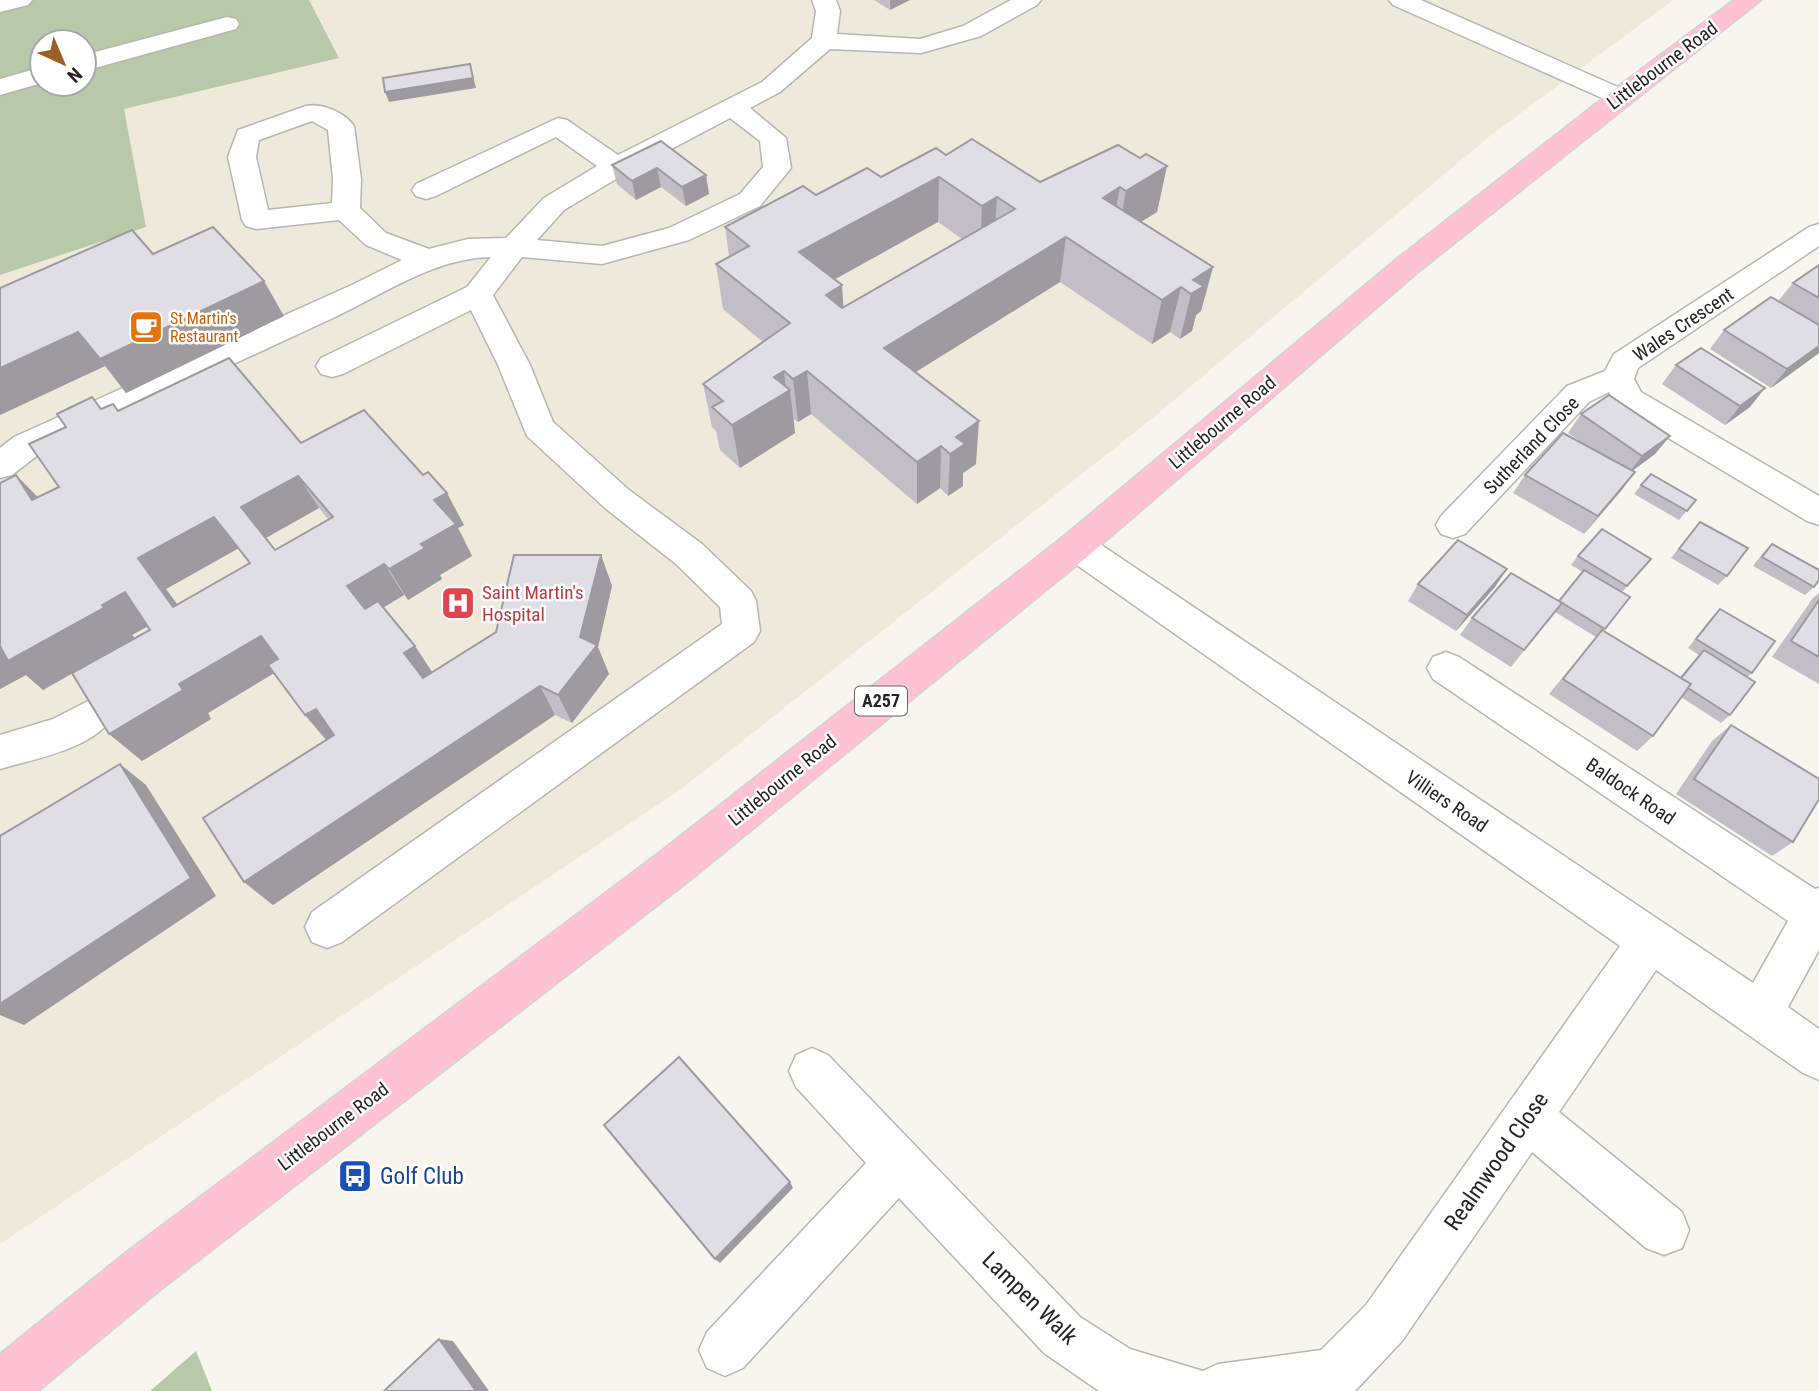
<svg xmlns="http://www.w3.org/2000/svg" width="1819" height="1391" viewBox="0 0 1819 1391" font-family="'Roboto Condensed',sans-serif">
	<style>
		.built { fill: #efe9db }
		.green { fill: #b8c9aa; fill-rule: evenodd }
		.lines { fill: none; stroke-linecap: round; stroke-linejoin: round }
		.minor-casing { stroke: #b9b6b0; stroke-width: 3 }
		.major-casing { stroke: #d4d3d3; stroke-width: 3 }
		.minor { fill: #fff; fill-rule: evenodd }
		.major { fill: #fec2d3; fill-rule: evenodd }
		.wall { fill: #c1bfc5; fill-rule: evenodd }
		.shaded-wall { fill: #9d9ba0 }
		.building { fill: #e0dee5; stroke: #9d9ba0; stroke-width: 2; fill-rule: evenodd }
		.labels { text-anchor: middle; stroke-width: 5; stroke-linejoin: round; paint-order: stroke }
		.far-food-label { font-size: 16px; fill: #c56008; stroke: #fff; text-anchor: start }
		.shield { fill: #fff; stroke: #676665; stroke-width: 2 }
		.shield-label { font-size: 18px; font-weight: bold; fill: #262523 }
		.street-label { font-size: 19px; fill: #262523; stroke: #fff }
		.health-label { font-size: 19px; fill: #be3a42; stroke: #fff; text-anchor: start }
		.near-street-label { font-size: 23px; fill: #262523; stroke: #fff }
		.near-transit-label { font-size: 23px; fill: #164399; stroke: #fff; text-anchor: start }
	</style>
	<rect width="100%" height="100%" fill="#f8f5ee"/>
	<polygon class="built" points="309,0 1673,0 1490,136 1154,417 680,790 0,1244 0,275 145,227 124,109 339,58"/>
	<g class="green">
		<path d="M0,0H309L339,58L124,109L146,227L0,275ZM42,42H84V84H42Z"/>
		<polygon points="196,1351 212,1391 150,1391"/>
	</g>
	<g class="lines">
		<g class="minor-casing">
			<g id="minor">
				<polygon points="0,0 32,0 28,5 0,12"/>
				<path d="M812,0H836L840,11L837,34L920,39L963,26L1011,0H1041L1037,5L981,36L921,53L830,49L780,92L750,108L786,138L791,168L760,206L689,240L602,264L522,257L493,295L530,365L553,422L629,490L702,544L751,591L756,601L760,631L754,642L342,942L327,948L312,942L305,927L312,912L722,624L720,607L676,564L605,508L527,436L498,365L471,310L343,374L332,377L321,374L316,366L321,358L467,287L491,257C434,258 384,294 333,318C235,363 136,409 38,455L12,475L0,478V448L14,437L354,284L402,260L366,245L339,220L256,229L246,226L242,220L228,157L238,130L306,106C321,103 345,112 354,126L361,179L360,208L386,233L429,249L468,239L506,238L544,198L597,166L556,137L436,196L426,199L416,196L412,190L416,184L558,118L567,120L618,155L762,82L812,38L816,11ZM730,118L760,141L763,167L740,194L669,228L602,246L537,240L564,210L626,173ZM312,121L328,130L333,179L332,203L268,210L256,157L259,140Z"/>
				<polygon points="1389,0 1421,0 1629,92 1633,97 1629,102 1620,105 1611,102 1393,5"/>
				<polygon points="227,17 236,19 239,24 236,29 84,71 84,55"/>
				<polygon points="42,67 42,83 0,95 0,79"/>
				<polygon points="1819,224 1819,246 1638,368 1634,379 1641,392 1819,496 1819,525 1807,521 1618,408 1609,392 1589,402 1465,534 1453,538 1441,534 1436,525 1441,516 1567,386 1605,371 1614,354 1809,227"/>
				<polygon points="1076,532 1088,536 1753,983 1788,921 1433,679 1427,668 1433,657 1446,652 1459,657 1815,889 1819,888 1819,950 1788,1007 1819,1029 1819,1080 1803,1073 1656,970 1559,1112 1682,1212 1689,1230 1682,1248 1664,1255 1646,1248 1532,1152 1402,1341 1355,1391 1099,1391 1044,1353 899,1198 743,1368 725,1376 707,1368 699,1350 707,1332 866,1163 796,1087 789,1071 796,1055 812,1048 828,1055 1080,1317 1130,1349 1203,1371 1218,1364 1321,1350 1366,1305 1620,946 1064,556 1058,546 1064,536"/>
				<path d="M94,698L108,703L113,715C97,748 34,759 0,769V735L53,719Z"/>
			</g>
		</g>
		<g class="major-casing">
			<polygon id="major" points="1734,0 1761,0 1418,272 1088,556 690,880 160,1290 38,1391 0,1391 0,1354 124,1254 660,852 1064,536 1398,258 1611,92"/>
		</g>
		<use href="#minor" class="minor"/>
		<use href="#major" class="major"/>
	</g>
	<g class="wall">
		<polygon points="874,0 910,0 890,10"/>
		<polygon points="661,141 706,175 709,194 686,206 661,187 636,200 617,184 612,165"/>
		<path d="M946,155L1040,182L1140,158L1167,166L1157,212L1141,222L1213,267L1201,311L1196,315L1192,331L1180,339L1170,332L1152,344L1060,282L916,372L976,464L963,473V486L948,496L940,488L917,504L811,414L798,422L794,419L795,433L740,468L720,450L716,431L712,427L703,384L763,342L723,309L716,264L729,256L725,227L816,195L881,177ZM938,222L962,239L844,307L835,279Z"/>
		<polygon points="153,254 284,316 126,393 105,366 0,415 0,288"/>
		<polygon points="1819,265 1819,353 1771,388 1710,349 1724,330 1778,301 1793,283"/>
		<polygon points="1676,365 1750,407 1725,425 1662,384"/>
		<path d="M102,409L301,443L464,525L458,528L472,556L440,575L442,579L408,600L404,595L384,607L432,672L496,632L601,555L612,586L598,647L609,674L572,723L555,715L273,905L244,882L326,740L305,715L274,673L208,713L211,719L142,761L72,673L43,690L26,675L0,689V483L16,475L38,497L59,487ZM319,508L328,519L275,550L266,538ZM239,548L250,563L177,604L166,589ZM147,626L150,630L134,638L132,635Z"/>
		<polygon points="1581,414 1670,436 1655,454 1632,471 1635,472 1584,534 1513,493 1525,475 1590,448 1568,433"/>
		<polygon points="1641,485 1696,500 1679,520 1634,494"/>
		<polygon points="1700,522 1727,576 1718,585 1671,558"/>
		<polygon points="1772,544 1814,587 1805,595 1753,566 1763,553"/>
		<polygon points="1578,556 1651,559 1622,592 1630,597 1603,631 1680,677 1699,655 1688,648 1711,618 1720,609 1752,673 1747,677 1730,715 1721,723 1681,697 1653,736 1637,751 1549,694 1596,637 1555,612 1511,667 1460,635 1472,618 1559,601 1583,572 1571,565"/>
		<polygon points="1418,584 1495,587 1456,631 1408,601"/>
		<polygon points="1819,593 1819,684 1772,657 1813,598"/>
		<polygon points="1731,725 1793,842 1772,856 1676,794 1712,741"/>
	</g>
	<g class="shaded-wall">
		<polygon points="890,0 910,0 890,10"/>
		<polygon points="470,64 476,88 389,102 385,92"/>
		<polygon points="1167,166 1157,212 1118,236 1126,191"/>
		<polygon points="657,168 661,187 636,200 632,181"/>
		<polygon points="706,175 709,194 686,206 682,187"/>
		<polygon points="939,177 938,222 803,297 799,252"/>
		<polygon points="1120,187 1112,232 1103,198"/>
		<polygon points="997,197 994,243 980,251 982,206"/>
		<polygon points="1066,237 1060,282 885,391 884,348"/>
		<polygon points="1213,267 1201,311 1196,315 1192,331 1180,339 1191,294 1193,280"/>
		<polygon points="264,281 284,316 126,393 100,359"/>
		<polygon points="842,285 845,330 826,295"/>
		<polygon points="1181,287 1170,332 1152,344 1162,300"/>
		<polygon points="78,332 105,366 0,415 0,368"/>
		<polygon points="1819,346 1819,353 1771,388 1787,369"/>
		<polygon points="784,371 786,392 790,390 795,433 740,468 732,425 774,377"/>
		<polygon points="807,371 811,414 798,422 793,379"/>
		<polygon points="1765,388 1750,407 1725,425 1740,406"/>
		<polygon points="979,421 976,464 963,473 963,486 948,496 950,454 956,437"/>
		<polygon points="1670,436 1655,454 1628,474 1642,456"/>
		<polygon points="941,446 940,488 917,504 917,462"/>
		<polygon points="1635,472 1621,491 1584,534 1598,516"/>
		<polygon points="16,475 47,507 32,500"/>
		<polygon points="298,476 319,508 264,539 241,507"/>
		<polygon points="447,493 464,525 458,528 472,556 440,575 442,579 408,600 389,569 421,544 434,500"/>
		<polygon points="214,517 239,548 166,589 201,637 173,607 138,558"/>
		<polygon points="601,555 612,586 598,647 609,674 572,723 558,695 580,637"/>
		<polygon points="384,564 404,595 368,617 347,586"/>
		<polygon points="1507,569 1495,587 1456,631 1467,615"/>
		<polygon points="125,592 154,623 132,635 135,638 43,690 26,675 0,689 0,644"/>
		<polygon points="261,636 286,666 208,713 211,719 142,761 109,734 179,684"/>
		<polygon points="415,646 434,675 423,682 404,653"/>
		<polygon points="540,686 555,715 273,905 244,882"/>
		<polygon points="316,709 339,737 329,743 305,715"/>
		<polygon points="120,764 146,785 216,896 24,1025 0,1015 0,1004"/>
		<polygon points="790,1182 793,1188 720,1263 715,1259"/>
		<polygon points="439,1339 453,1341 489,1391 476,1391"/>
	</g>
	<g class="building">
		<polygon points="470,64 473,78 385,92 383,78"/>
		<path d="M972,139L1040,182L1118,145L1140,158L1146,154L1167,166L1126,191L1120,187L1103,198L1213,267L1193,280L1204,286L1191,294L1181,287L1162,300L1066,237L884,348L979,421L956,437L965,444L950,454L941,446L917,462L807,371L793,379L784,371L774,377L790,390L732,425L712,407L723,401L703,384L790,323L716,264L749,246L725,227L803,186L816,195L867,168L881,177L936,148L946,155ZM939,177L982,206L997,197L1015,209L842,308L826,295L842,285L799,252Z"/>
		<polygon points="661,141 706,175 682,187 657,168 632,181 612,165"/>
		<polygon points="213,227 264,281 100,359 78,332 0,368 0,288 132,230 153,254"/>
		<polygon points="1819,265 1819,298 1793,283"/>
		<polygon points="1771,297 1819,325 1819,346 1787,369 1724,330"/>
		<polygon points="1701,348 1765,388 1740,406 1676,365"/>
		<path d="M229,358L301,443L364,410L423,475L428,472L447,493L434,500L456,524L421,544L425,548L389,569L384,564L347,586L365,609L378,601L415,646L404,653L423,678L496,632L514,555H601L580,637L597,645L558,695L540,686L244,882L203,818L334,735L316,709L305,715L268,665L278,659L261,636L179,684L183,690L109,734L72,673L150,630L125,592L102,605L104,608L8,661L0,646V483L16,475L32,500L59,487L29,444L66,427L57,414L92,397L101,409L113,404L118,411ZM298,476L333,517L275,550L241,507ZM214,517L250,563L173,607L138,558Z"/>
		<polygon points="1609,395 1670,436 1642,456 1581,414"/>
		<polygon points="1563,433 1635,472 1598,516 1525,475"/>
		<polygon points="1651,474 1696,500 1687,511 1641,485"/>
		<polygon points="1700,522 1748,548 1727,576 1679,549"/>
		<polygon points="1602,529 1651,559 1627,586 1578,556"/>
		<polygon points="1458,540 1507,569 1467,615 1418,584"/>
		<polygon points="1772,544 1819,570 1819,580 1814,587 1762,557"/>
		<polygon points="1584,570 1630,597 1605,629 1559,601"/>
		<polygon points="1511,573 1562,603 1524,650 1472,618"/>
		<polygon points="1819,600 1819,657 1791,641"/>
		<polygon points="1720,609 1775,641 1752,673 1696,639"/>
		<polygon points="1602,630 1691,684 1653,736 1563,679"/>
		<polygon points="1704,650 1755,682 1730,715 1688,688 1691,684 1681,678"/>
		<polygon points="1731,725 1819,779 1819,799 1793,842 1694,779"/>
		<polygon points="120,764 191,878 0,1004 0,836"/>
		<polygon points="679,1057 790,1182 715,1259 604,1125"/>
		<polygon points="439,1339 476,1391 384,1391"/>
	</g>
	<defs>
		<g id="cafe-square" transform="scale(1.75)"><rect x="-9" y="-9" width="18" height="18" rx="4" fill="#e8710a" stroke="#fff"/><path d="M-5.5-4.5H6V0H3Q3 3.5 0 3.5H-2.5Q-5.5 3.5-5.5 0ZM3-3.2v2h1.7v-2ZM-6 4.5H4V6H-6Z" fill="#fff"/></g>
		<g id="hospital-square" transform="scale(1.75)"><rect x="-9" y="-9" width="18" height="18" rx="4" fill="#e0444e" stroke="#fff"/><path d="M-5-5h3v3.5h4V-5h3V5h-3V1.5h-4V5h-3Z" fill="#fff"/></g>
		<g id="bus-square" transform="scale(1.75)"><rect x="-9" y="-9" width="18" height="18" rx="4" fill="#1a4fb4" stroke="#fff"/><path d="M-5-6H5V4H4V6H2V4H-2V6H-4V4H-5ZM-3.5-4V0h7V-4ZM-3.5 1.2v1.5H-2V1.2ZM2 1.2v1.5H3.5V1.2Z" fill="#fff"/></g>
	</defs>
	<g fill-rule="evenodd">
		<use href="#cafe-square" x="146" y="327"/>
		<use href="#hospital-square" x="458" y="603"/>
		<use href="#bus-square" x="355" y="1176"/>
	</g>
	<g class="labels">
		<g class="far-food-label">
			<text x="170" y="324">St Martin's<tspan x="170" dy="18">Restaurant</tspan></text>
		</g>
		<rect class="shield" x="855" y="686.5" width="52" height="29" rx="5"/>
		<g class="shield-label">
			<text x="881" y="707">A257</text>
		</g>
		<g class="street-label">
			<text transform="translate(1662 65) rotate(-37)" y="7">Littlebourne Road</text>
			<text transform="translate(1683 324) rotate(-34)" y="7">Wales Crescent</text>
			<text transform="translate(1222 422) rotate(-40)" y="7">Littlebourne Road</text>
			<text transform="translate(1531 445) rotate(-46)" y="7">Sutherland Close</text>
			<text transform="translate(782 780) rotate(-39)" y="7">Littlebourne Road</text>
			<text transform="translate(1631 791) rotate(34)" y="7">Baldock Road</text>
			<text transform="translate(1447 801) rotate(34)" y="7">Villiers Road</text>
			<text transform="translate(333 1126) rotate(-37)" y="7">Littlebourne Road</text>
		</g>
		<g class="health-label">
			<text x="482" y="599">Saint Martin's<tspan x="482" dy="22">Hospital</tspan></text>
		</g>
		<g class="near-street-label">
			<text transform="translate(1496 1161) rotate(-55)" y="8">Realmwood Close</text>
			<text transform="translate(1030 1298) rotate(44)" y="8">Lampen Walk</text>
		</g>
		<g class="near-transit-label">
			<text x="380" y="1184">Golf Club</text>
		</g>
	</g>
	<g transform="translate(63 63) rotate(136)"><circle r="33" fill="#ffffff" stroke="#a8a8a7" stroke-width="2"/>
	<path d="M0-5L12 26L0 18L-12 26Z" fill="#9e5f26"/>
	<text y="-10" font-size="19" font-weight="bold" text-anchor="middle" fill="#262523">N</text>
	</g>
</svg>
